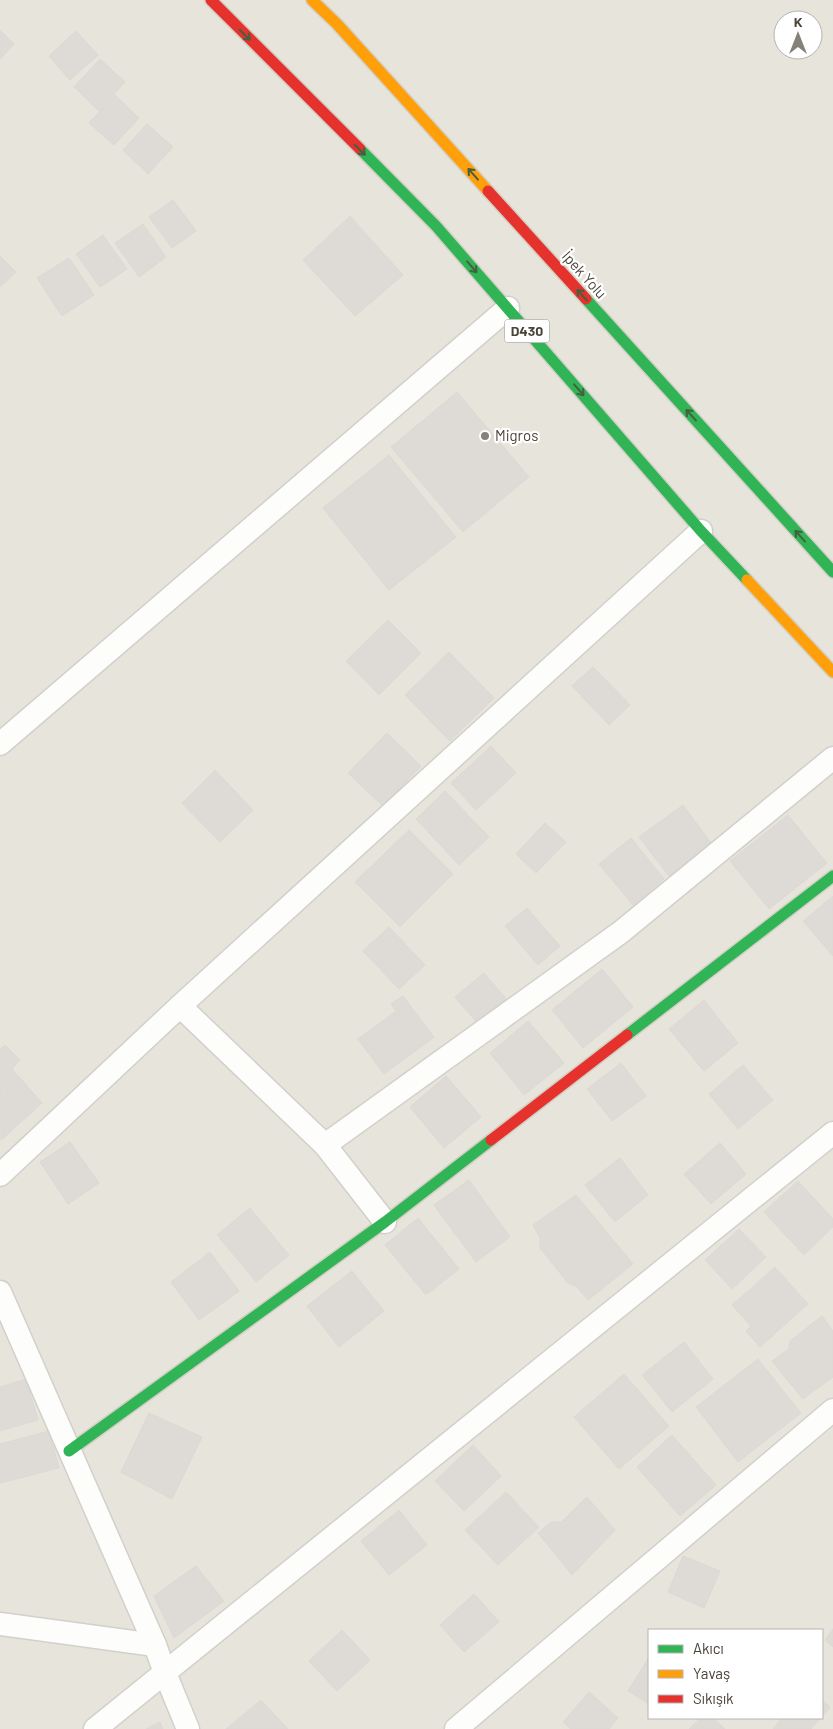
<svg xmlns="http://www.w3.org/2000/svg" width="833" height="1729" viewBox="0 0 833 1729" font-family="Barlow,sans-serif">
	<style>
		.residential { fill: #e7e4dc; fill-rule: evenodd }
		.building { fill: #dedbd6; stroke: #dcd9d4 }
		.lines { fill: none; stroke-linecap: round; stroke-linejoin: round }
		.street-casing { stroke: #d2d0cb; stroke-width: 25 }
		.fast-casing { stroke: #d3cfc5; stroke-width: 14 }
		.slow-casing { stroke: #d3cfc5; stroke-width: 14 }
		.jam-casing { stroke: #d3cfc5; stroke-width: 14 }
		.street { stroke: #fdfdfc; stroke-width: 22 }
		.fast { stroke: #30b455; stroke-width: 11 }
		.slow { stroke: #ff9f0a; stroke-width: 11 }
		.jam { stroke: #e5322d; stroke-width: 11 }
		.oneway { stroke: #446040 }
		.poi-dot { fill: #868178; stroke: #fff; stroke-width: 2 }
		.labels { text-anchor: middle; stroke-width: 4.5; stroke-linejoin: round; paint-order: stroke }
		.shield { fill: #fff; stroke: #817c74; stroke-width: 1 }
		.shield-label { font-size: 14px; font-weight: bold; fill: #4b4439 }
		.street-label { font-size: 15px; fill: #4b4439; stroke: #fff }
		.poi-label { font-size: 15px; fill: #4b4439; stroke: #fff; text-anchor: start }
	</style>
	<rect width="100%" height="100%" fill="#f4f2ee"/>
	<path class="residential" d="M0,0H833V1729H0ZM783,20H813V50H783ZM649,1630H822V1718H649Z"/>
	<g class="building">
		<polygon points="0,30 14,44 0,59"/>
		<polygon points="76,31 98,55 70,80 49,56"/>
		<polygon points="100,59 125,82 99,111 74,87"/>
		<polygon points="115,95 139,118 114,145 89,123"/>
		<polygon points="147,124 173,147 148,174 123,150"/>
		<polygon points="173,200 196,231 172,248 149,217"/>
		<polygon points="350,216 403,275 355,316 303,260"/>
		<polygon points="143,224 166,257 139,277 115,243"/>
		<polygon points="103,235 127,269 100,287 76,254"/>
		<polygon points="0,256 16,272 0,287"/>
		<polygon points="69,258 94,295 62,316 37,278"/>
		<polygon points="457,392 529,477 463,532 391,447"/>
		<polygon points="389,455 456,537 389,590 323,508"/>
		<polygon points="388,620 421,653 379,695 346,661"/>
		<polygon points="449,652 494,698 450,741 405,695"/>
		<polygon points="593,667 630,705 609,725 572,686"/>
		<polygon points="387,733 421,766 383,806 348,773"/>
		<polygon points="491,746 516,773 476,810 451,783"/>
		<polygon points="215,770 253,810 220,842 182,803"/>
		<polygon points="445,791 489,837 459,865 416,819"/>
		<polygon points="683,805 712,844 669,876 639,837"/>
		<polygon points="788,815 827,863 769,909 730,861"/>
		<polygon points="545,823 566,842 536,873 516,854"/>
		<polygon points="409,830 453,874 400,927 355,882"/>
		<polygon points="631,838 664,879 633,905 599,864"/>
		<polygon points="833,896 833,956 803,921"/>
		<polygon points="527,908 560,946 538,965 505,926"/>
		<polygon points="389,927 425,965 399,989 363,951"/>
		<polygon points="602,969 633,1007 583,1048 552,1010"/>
		<polygon points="484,973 508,1001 479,1025 455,997"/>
		<polygon points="403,996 434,1037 384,1074 358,1039 396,1011 391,1004"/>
		<polygon points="704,1000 738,1043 704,1071 669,1029"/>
		<polygon points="528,1021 564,1063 524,1095 490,1053"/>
		<polygon points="5,1045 20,1060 12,1069 42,1103 1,1140 0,1049"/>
		<polygon points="621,1063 646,1096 612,1121 587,1089"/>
		<polygon points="743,1065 773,1100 738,1129 709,1094"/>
		<polygon points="446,1076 481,1117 444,1148 410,1107"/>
		<polygon points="70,1142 99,1183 68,1204 40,1162"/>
		<polygon points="720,1143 746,1174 711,1204 684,1174"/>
		<polygon points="620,1158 648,1195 615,1222 585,1185"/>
		<polygon points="469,1180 510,1237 476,1262 434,1205"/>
		<polygon points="798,1181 833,1219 833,1227 804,1255 764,1212"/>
		<polygon points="576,1195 633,1264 588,1300 576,1286 568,1283 540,1248 540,1238 533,1225"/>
		<polygon points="250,1208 289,1255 256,1282 217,1235"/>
		<polygon points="418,1218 459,1269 426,1295 385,1245"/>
		<polygon points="739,1229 766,1257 732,1289 705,1260"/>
		<polygon points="210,1252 239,1291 199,1320 171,1282"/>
		<polygon points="775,1267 808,1304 760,1347 746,1331 751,1326 732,1305"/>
		<polygon points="352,1271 384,1311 339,1347 307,1306"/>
		<polygon points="822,1316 833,1331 833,1377 803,1399 772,1361 789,1349 790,1341"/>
		<polygon points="684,1342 713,1379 672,1412 642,1375"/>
		<polygon points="758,1359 801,1413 738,1462 696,1407"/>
		<polygon points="624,1374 669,1426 619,1469 574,1417"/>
		<polygon points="26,1379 38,1420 0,1431 0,1387"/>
		<polygon points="149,1413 202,1437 172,1499 121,1472"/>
		<polygon points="49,1431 59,1468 0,1483 0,1444"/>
		<polygon points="672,1435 716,1485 680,1516 637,1467"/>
		<polygon points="473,1445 501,1476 464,1511 435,1481"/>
		<polygon points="506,1492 539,1527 498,1565 465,1530"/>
		<polygon points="587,1497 615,1530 572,1575 538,1533 551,1522 561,1522"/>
		<polygon points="399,1510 427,1545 389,1575 361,1541"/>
		<polygon points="683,1556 720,1571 704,1608 668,1592"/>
		<polygon points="196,1566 224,1601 174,1638 154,1596"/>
		<polygon points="474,1594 499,1622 464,1652 440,1625"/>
		<polygon points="833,1629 833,1647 825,1640"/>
		<polygon points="342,1630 370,1660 337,1691 309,1661"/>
		<polygon points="648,1659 649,1660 649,1704 628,1691"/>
		<polygon points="589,1692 618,1718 609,1729 571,1729 563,1722"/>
		<polygon points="261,1700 288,1729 226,1729"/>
		<polygon points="822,1700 830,1707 822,1717"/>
		<polygon points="701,1718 713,1718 725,1729 689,1729"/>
		<polygon points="782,1718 821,1718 811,1729 773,1729"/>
		<polygon points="160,1722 163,1729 146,1729"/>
	</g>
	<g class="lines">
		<g class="street-casing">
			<g id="street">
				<polyline points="0,744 508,308"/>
				<polyline points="180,1006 325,1145 385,1222"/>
				<polyline points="325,1145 621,932 833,758"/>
				<polyline points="0,1175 180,1006 701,531"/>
				<polyline points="0,1292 155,1645 165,1673 188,1729"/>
				<polyline points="0,1624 155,1645"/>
				<polyline points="95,1729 833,1133"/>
				<polyline points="456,1729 833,1410"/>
			</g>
		</g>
		<g class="fast-casing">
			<g id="fast">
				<polyline points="360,149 436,226 701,531 747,580"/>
				<polyline points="586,299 833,572"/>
				<polyline points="627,1035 833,876"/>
				<polyline points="69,1451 385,1222 491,1140"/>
			</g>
		</g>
		<g class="slow-casing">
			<g id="slow">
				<polyline points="312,0 337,24 488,191"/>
				<polyline points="747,580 833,672"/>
			</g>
		</g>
		<g class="jam-casing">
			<g id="jam">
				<polyline points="211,0 360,149"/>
				<polyline points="488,191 586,299"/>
				<polyline points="491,1140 627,1035"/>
			</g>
		</g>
		<use href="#street" class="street"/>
		<use href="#fast" class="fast"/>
		<use href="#slow" class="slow"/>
		<use href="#jam" class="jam"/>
	</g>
	<defs><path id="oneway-shaft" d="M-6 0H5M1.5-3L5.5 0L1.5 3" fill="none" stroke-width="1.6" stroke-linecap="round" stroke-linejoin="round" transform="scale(1.25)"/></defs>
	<g class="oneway">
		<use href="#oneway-shaft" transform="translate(245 35) rotate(45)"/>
		<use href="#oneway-shaft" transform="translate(360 150) rotate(45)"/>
		<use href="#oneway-shaft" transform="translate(473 174) rotate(-132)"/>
		<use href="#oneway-shaft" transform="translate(472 267) rotate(49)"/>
		<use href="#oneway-shaft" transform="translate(582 295) rotate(-132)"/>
		<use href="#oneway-shaft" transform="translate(579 390) rotate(49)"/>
		<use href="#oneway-shaft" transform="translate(691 415) rotate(-132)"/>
		<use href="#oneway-shaft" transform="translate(800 536) rotate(-132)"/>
	</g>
	<circle class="poi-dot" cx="485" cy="436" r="5"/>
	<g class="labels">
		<rect class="shield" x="504.5" y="319.5" width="45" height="23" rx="4"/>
		<g class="shield-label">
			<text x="527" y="336">D430</text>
		</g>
		<g class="street-label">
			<text transform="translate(584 275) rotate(48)" y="5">İpek Yolu</text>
		</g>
		<g class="poi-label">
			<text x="495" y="441">Migros</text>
		</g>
	</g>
	<rect x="648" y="1629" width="175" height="90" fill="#ffffff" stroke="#b7b4b0"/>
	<rect x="658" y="1645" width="25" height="8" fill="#30b455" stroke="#b7b4b0"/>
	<text x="693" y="1654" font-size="15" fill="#4b4439">Akıcı</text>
	<rect x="658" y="1670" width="25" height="8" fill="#ff9f0a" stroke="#b7b4b0"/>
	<text x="693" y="1679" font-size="15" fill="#4b4439">Yavaş</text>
	<rect x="658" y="1695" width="25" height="8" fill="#e5322d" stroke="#b7b4b0"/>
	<text x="693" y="1704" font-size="15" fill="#4b4439">Sıkışık</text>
	<g transform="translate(798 35)"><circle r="24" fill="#ffffff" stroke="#b7b4b0"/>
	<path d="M0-4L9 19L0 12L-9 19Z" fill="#868178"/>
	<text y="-8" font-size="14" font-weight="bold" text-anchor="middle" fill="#4b4439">K</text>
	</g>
</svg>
